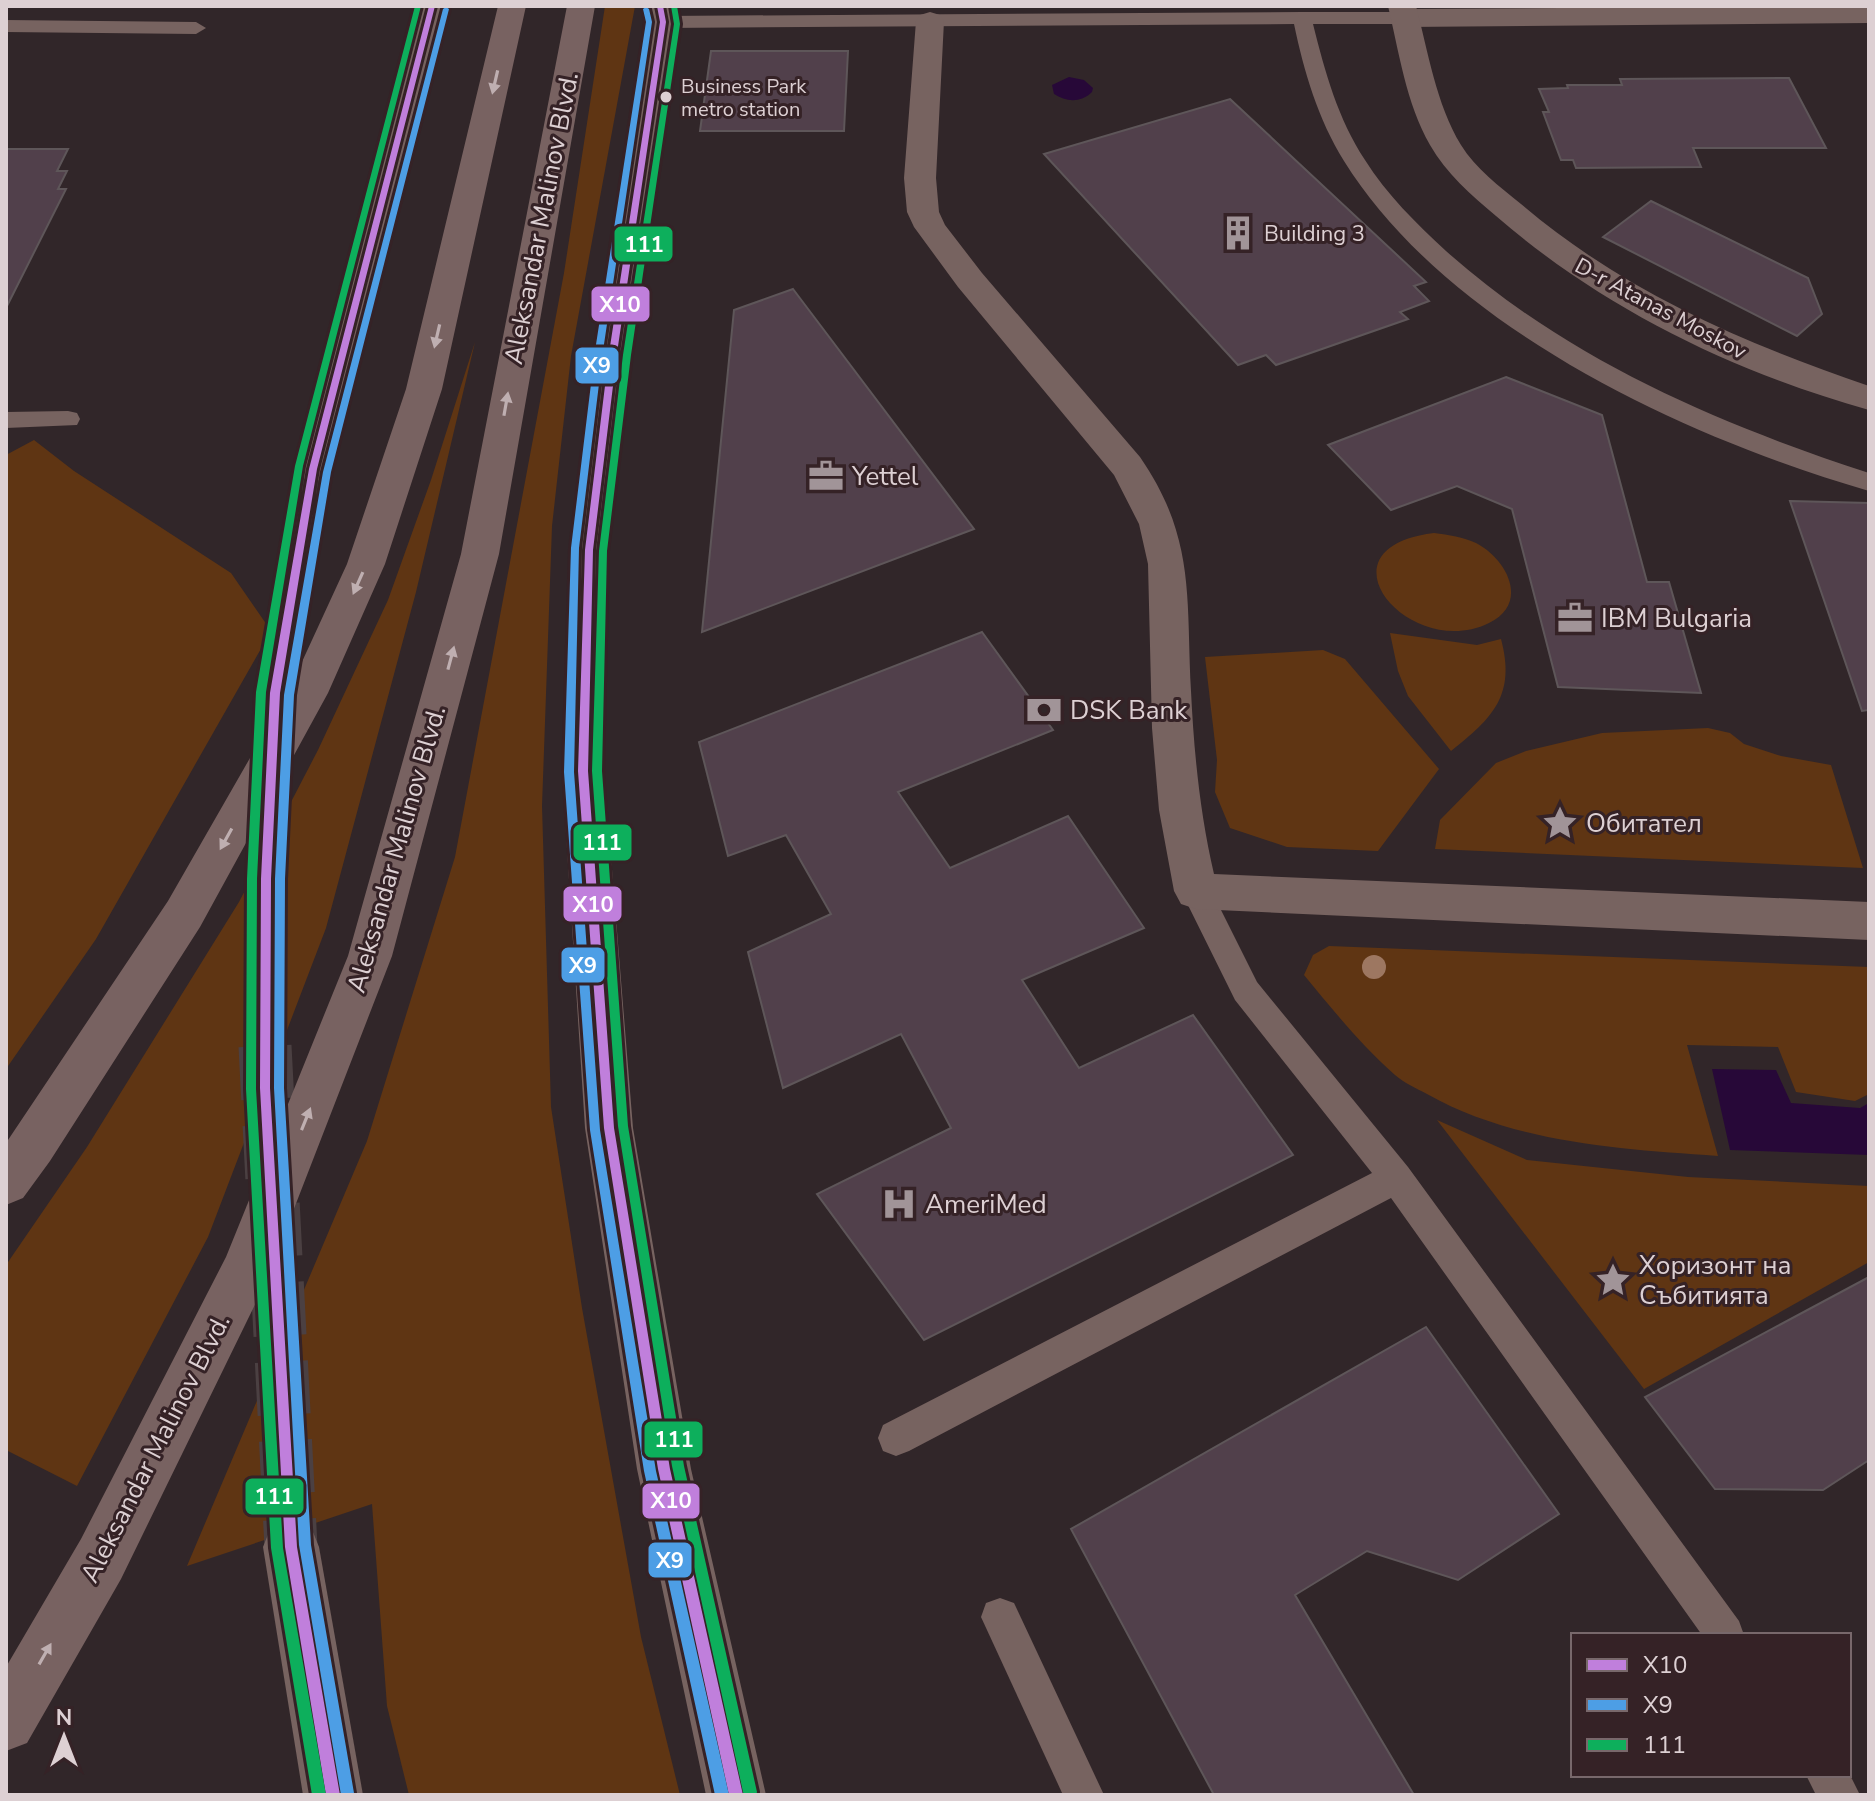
<svg xmlns="http://www.w3.org/2000/svg" width="1875" height="1801" viewBox="0 0 1875 1801" font-family="'Nunito Sans',sans-serif">
	<style>
		.green { fill: #5f3513 }
		.water { fill: #270838 }
		.building { fill: #51404b; stroke: #5e5659; stroke-width: 2 }
		.lines { fill: none; stroke-linecap: round; stroke-linejoin: round }
		.minor-tunnel-far1 { stroke: #4b4042; stroke-width: 41; stroke-dasharray: 41 21; stroke-linecap: butt }
		.minor-tunnel { stroke: #4b4042; stroke-width: 53; stroke-dasharray: 53 26; stroke-linecap: butt }
		.service { fill: #776360; fill-rule: evenodd }
		.minor { fill: #776360; fill-rule: evenodd }
		.tertiary { fill: #776360; fill-rule: evenodd }
		.primary { fill: #786261; fill-rule: evenodd }
		.bus-1-casing { stroke: #352226; stroke-width: 6 }
		.bus-2-casing { stroke: #352226; stroke-width: 6 }
		.bus-3-casing { stroke: #352226; stroke-width: 6 }
		.bus-1 { fill: #c07fdc; fill-rule: evenodd }
		.bus-2 { fill: #4d9ee5; fill-rule: evenodd }
		.bus-3 { fill: #0daf5c; fill-rule: evenodd }
		.tree { fill: #9d7761 }
		.oneway { fill: #bfafb1 }
		.bus-dot { fill: #ddd0d3; stroke: #352226; stroke-width: 3 }
		.labels { text-anchor: middle; stroke-width: 6; stroke-linejoin: round; paint-order: stroke }
		.far-bus-label { font-size: 20px; fill: #ddd0d3; stroke: #352226; text-anchor: start }
		.far-poi-label { font-size: 22px; fill: #ddd0d3; stroke: #352226; text-anchor: start }
		.far-street-label { font-size: 22px; fill: #ddd0d3; stroke: #352226 }
		.street-label { font-size: 26px; fill: #ddd0d3; stroke: #352226 }
		.poi-label { font-size: 26px; fill: #ddd0d3; stroke: #352226; text-anchor: start }
		.line-badge { stroke: #352226; stroke-width: 3 }
		.badge-label { font-size: 22px; text-anchor: middle; font-weight: bold; fill: #fff }
	</style>
	<rect width="100%" height="100%" fill="#312629"/>
	<g class="green">
		<polygon points="605,6 635,6 571,356 552,526 542,806 551,1107 582,1308 641,1637 680,1795 409,1795 387,1706 372,1504 187,1566 367,1141 455,857 564,273"/>
		<polygon points="475,342 416,592 326,928 208,1237 77,1486 6,1450 6,1265 87,1147 239,902 318,750 388,600 431,480"/>
		<polygon points="34,440 74,471 231,573 271,631 96,939 6,1069 6,455"/>
		<path d="M1434,533C1449,535 1463,537 1476,543C1507,559 1530,603 1489,623C1410,662 1312,548 1434,533Z"/>
		<path d="M1390,633L1477,645L1501,639C1516,695 1493,718 1451,751L1408,696L1398,671Z"/>
		<polygon points="1323,650 1345,659 1439,769 1378,851 1287,847 1230,828 1215,792 1217,760 1205,657"/>
		<polygon points="1708,728 1730,733 1744,744 1781,756 1831,765 1863,868 1435,849 1440,820 1496,763 1526,751 1602,733"/>
		<path d="M1329,946L1869,967V1094L1855,1101L1796,1092L1778,1047L1687,1045L1718,1156C1619,1149 1514,1143 1427,1094C1416,1088 1404,1083 1395,1075C1361,1045 1333,1010 1304,975L1313,955Z"/>
		<polygon points="1437,1120 1527,1160 1688,1177 1869,1186 1869,1262 1644,1389"/>
	</g>
	<g class="water">
		<path d="M1069,77L1084,80L1093,88L1092,92C1081,103 1066,102 1054,94L1052,85Z"/>
		<polygon points="1712,1069 1776,1070 1791,1103 1860,1108 1869,1103 1869,1155 1730,1150"/>
	</g>
	<g class="building">
		<polygon points="711,51 848,51 844,131 700,131"/>
		<polygon points="1789,78 1826,148 1693,148 1701,167 1576,168 1573,160 1561,160 1543,112 1549,112 1539,89 1568,88 1567,85 1622,85 1620,79"/>
		<polygon points="1230,99 1426,282 1414,286 1429,301 1400,312 1408,319 1276,365 1266,355 1238,365 1044,154"/>
		<polygon points="6,149 68,149 57,171 67,171 58,189 66,189 6,308"/>
		<polygon points="1651,201 1808,278 1822,314 1797,336 1603,237"/>
		<polygon points="793,289 974,529 702,632 734,310"/>
		<polygon points="1506,377 1602,415 1647,582 1669,582 1701,693 1558,687 1512,509 1457,486 1391,510 1328,445"/>
		<polygon points="1790,501 1869,503 1869,710 1862,711"/>
		<polygon points="982,632 1053,730 898,792 950,868 1068,816 1144,928 1022,980 1079,1068 1193,1015 1293,1155 924,1340 817,1194 951,1128 901,1034 783,1088 748,952 831,914 786,835 728,856 699,742"/>
		<polygon points="1869,1277 1869,1460 1823,1490 1715,1489 1645,1397"/>
		<polygon points="1426,1327 1559,1514 1458,1580 1367,1551 1295,1595 1414,1795 1214,1795 1071,1529"/>
	</g>
	<g class="lines">
		<polyline class="minor-tunnel-far1" points="265,1048 266,879 275,693 313,469"/>
		<polyline class="minor-tunnel" points="265,1046 291,1547"/>
		<g class="service">
			<path d="M1302,12H1405L1415,18L1405,24H1313C1325,72 1338,119 1365,160C1386,194 1417,224 1446,251C1567,359 1716,423 1869,473V491C1686,438 1448,328 1344,161C1318,119 1304,72 1294,24L663,28L653,22L663,16Z"/>
			<polygon points="6,20 196,22 206,28 196,34 6,32"/>
			<polygon points="68,411 77,413 80,419 77,425 6,428 6,412"/>
			<polygon points="1196,879 1207,882 1257,982 1408,1167 1739,1621 1744,1635 1702,1635 1391,1198 909,1451 896,1456 883,1451 878,1438 883,1425 1372,1173 1235,1000 1181,891 1185,882"/>
			<polygon points="1000,1598 1014,1603 1104,1795 1063,1795 981,1617 986,1603"/>
			<polygon points="1849,1773 1860,1795 1816,1795 1806,1775"/>
		</g>
		<g class="minor">
			<polygon points="418,6 446,6 331,469 326,478 313,482 300,478 295,469"/>
			<polygon points="646,6 674,6 677,22 630,353 608,550 604,771 633,1128 691,1469 766,1795 706,1795 637,1469 585,1128 562,771 570,550 596,353 649,22"/>
			<polygon points="1869,6 1869,23 1405,27 1395,24 1391,18 1395,12 1405,9"/>
			<path d="M930,12L940,15L944,21L936,178L939,212L945,225L982,273L1140,457C1196,538 1186,599 1191,691C1194,753 1200,814 1214,874L1869,902V940L1196,909L1181,904L1174,891L1159,810L1152,728L1148,564L1139,524L1114,475L958,287L914,227L907,212L904,178L916,21L920,15Z"/>
			<polygon points="291,1519 311,1527 319,1547 363,1795 303,1795 263,1547 271,1527"/>
		</g>
		<path class="tertiary" d="M1388,6H1416C1428,51 1436,104 1461,145C1475,168 1500,187 1521,204C1623,291 1743,343 1869,386V410C1733,372 1602,308 1496,216C1471,195 1446,173 1430,145C1406,103 1399,52 1388,6Z"/>
		<g class="primary">
			<polygon points="498,6 526,6 442,389 385,564 328,693 200,927 50,1161 23,1198 6,1205 6,1143 168,901 289,690 347,564 406,389"/>
			<polygon points="567,6 595,6 499,554 392,956 264,1286 121,1579 27,1743 6,1751 6,1667 81,1539 226,1257 348,956 461,554"/>
		</g>
		<g class="bus-1-casing">
			<g id="bus-1">
				<polygon points="429,6 435,6 317,469 280,693 271,879 270,1088 297,1547 340,1795 326,1795 285,1547 260,1088 261,879 270,693 309,469"/>
				<polygon points="657,6 663,6 666,22 617,353 593,550 588,771 614,1128 670,1469 743,1795 729,1795 658,1469 604,1128 578,771 585,550 609,353 660,22"/>
			</g>
		</g>
		<g class="bus-2-casing">
			<g id="bus-2">
				<polygon points="446,7 449,9 331,472 294,695 285,879 284,1088 311,1545 354,1793 353,1795 341,1795 299,1545 274,1088 275,879 284,695 323,472 443,9"/>
				<polygon points="646,7 649,9 652,22 603,351 579,548 574,772 600,1130 656,1471 729,1795 715,1795 644,1471 590,1130 564,772 571,548 595,351 646,22 643,9"/>
			</g>
		</g>
		<g class="bus-3-casing">
			<g id="bus-3">
				<polygon points="415,6 421,6 303,466 266,692 257,879 256,1089 283,1548 326,1795 312,1795 271,1548 246,1089 247,879 256,692 295,466"/>
				<polygon points="671,6 677,6 680,24 631,355 607,551 602,771 628,1126 684,1466 757,1792 756,1795 744,1795 743,1792 672,1466 618,1126 592,771 599,551 623,355 674,24"/>
			</g>
		</g>
		<use href="#bus-1" class="bus-1"/>
		<use href="#bus-2" class="bus-2"/>
		<use href="#bus-3" class="bus-3"/>
	</g>
	<circle class="tree" cx="1374" cy="967" r="12"/>
	<defs><path id="oneway-solid" d="M-6-.8H1V-3.2L6.5 0L1 3.2V.8H-6Z" transform="scale(2)"/></defs>
	<g class="oneway">
		<use href="#oneway-solid" transform="translate(495 82) rotate(103)"/>
		<use href="#oneway-solid" transform="translate(437 336) rotate(103)"/>
		<use href="#oneway-solid" transform="translate(506 404) rotate(-80)"/>
		<use href="#oneway-solid" transform="translate(358 583) rotate(114)"/>
		<use href="#oneway-solid" transform="translate(451 658) rotate(-75)"/>
		<use href="#oneway-solid" transform="translate(226 839) rotate(119)"/>
		<use href="#oneway-solid" transform="translate(306 1119) rotate(-68)"/>
		<use href="#oneway-solid" transform="translate(45 1654) rotate(-60)"/>
	</g>
	<defs>
		<g id="building-bare" transform="scale(2.76)"><path d="M-4-6H4V6H1V3H-1V6H-4ZM-2.5-4.3h1.7v1.8h-1.7ZM.8-4.3h1.7v1.8H.8ZM-2.5-1h1.7V.8h-1.7ZM.8-1h1.7V.8H.8Z" fill="#a19498" stroke="#352226" stroke-width="2.5" paint-order="stroke"/></g>
		<g id="office-bare" transform="scale(2.76)"><path d="M-6-3h4V-5.5h4V-3h4V5H-6ZM-1-4.5V-3h2v-1.5ZM-6 0V1H6V0Z" fill="#a19498" stroke="#352226" stroke-width="2.5" paint-order="stroke"/></g>
		<g id="bank-bare" transform="scale(2.76)"><path d="M-6-4H6V4H-6ZM0-2.3a2.3 2.3 0 1 0 0 4.6a2.3 2.3 0 1 0 0-4.6Z" fill="#a19498" stroke="#352226" stroke-width="2.5" paint-order="stroke"/></g>
		<g id="sight-bare" transform="scale(2.76)"><path d="M0-6L1.8-2.2L6-1.7L2.9 1.2L3.7 5.4L0 3.3L-3.7 5.4L-2.9 1.2L-6-1.7L-1.8-2.2Z" fill="#a19498" stroke="#352226" stroke-width="2.5" paint-order="stroke"/></g>
		<g id="hospital-bare" transform="scale(2.76)"><path d="M-5-5h3v3.5h4V-5h3V5h-3V1.5h-4V5h-3Z" fill="#a19498" stroke="#352226" stroke-width="2.5" paint-order="stroke"/></g>
	</defs>
	<g fill-rule="evenodd">
		<use href="#building-bare" x="1238" y="233"/>
		<use href="#office-bare" x="826" y="476"/>
		<use href="#office-bare" x="1575" y="618"/>
		<use href="#bank-bare" x="1044" y="710"/>
		<use href="#sight-bare" x="1560" y="823"/>
		<use href="#hospital-bare" x="899" y="1204"/>
		<use href="#sight-bare" x="1613" y="1280"/>
	</g>
	<circle class="bus-dot" cx="666" cy="97" r="7"/>
	<g class="labels">
		<g class="far-bus-label">
			<text x="681" y="93">Business Park<tspan x="681" dy="23">metro station</tspan></text>
		</g>
		<g class="far-poi-label">
			<text x="1264" y="241">Building 3</text>
		</g>
		<g class="far-street-label">
			<text transform="translate(1661 308) rotate(28)" y="8">D-r Atanas Moskov</text>
		</g>
		<g class="street-label">
			<text transform="translate(541 218) rotate(-79)" y="9">Aleksandar Malinov Blvd.</text>
			<text transform="translate(396 849) rotate(-74)" y="9">Aleksandar Malinov Blvd.</text>
			<text transform="translate(155 1448) rotate(-63)" y="9">Aleksandar Malinov Blvd.</text>
		</g>
		<g class="poi-label">
			<text x="852" y="485">Yettel</text>
			<text x="1601" y="627">IBM Bulgaria</text>
			<text x="1070" y="719">DSK Bank</text>
			<text x="1586" y="832">Обитател</text>
			<text x="925" y="1213">AmeriMed</text>
			<text x="1639" y="1274">Хоризонт на<tspan x="1639" dy="30">Събитията</tspan></text>
		</g>
	</g>
	<g class="line-badge">
		<rect x="613" y="225" width="61" height="38" rx="8" fill="#0daf5c"/>
		<rect x="590" y="285" width="61" height="38" rx="8" fill="#c07fdc"/>
		<rect x="574" y="346" width="46" height="39" rx="8" fill="#4d9ee5"/>
		<rect x="572" y="823" width="61" height="39" rx="8" fill="#0daf5c"/>
		<rect x="562" y="885" width="61" height="38" rx="8" fill="#c07fdc"/>
		<rect x="560" y="946" width="46" height="38" rx="8" fill="#4d9ee5"/>
		<rect x="643" y="1420" width="61" height="39" rx="8" fill="#0daf5c"/>
		<rect x="244" y="1477" width="61" height="39" rx="8" fill="#0daf5c"/>
		<rect x="641" y="1482" width="60" height="38" rx="8" fill="#c07fdc"/>
		<rect x="647" y="1541" width="46" height="38" rx="8" fill="#4d9ee5"/>
	</g>
	<g class="badge-label">
		<text x="644" y="252">111</text>
		<text x="620" y="312">Х10</text>
		<text x="597" y="373">Х9</text>
		<text x="602" y="850">111</text>
		<text x="593" y="912">Х10</text>
		<text x="583" y="973">Х9</text>
		<text x="674" y="1447">111</text>
		<text x="274" y="1504">111</text>
		<text x="671" y="1508">Х10</text>
		<text x="670" y="1568">Х9</text>
	</g>
	<rect width="1875" height="1801" fill="none" stroke="#ddd0d3" stroke-width="16"/>
	<rect x="1571" y="1633" width="280" height="144" fill="#352226" stroke="#78686b" stroke-width="2"/>
	<rect x="1587" y="1659" width="40" height="12" fill="#c07fdc" stroke="#78686b" stroke-width="2"/>
	<text x="1643" y="1673" font-size="24" fill="#ddd0d3">Х10</text>
	<rect x="1587" y="1699" width="40" height="12" fill="#4d9ee5" stroke="#78686b" stroke-width="2"/>
	<text x="1643" y="1713" font-size="24" fill="#ddd0d3">Х9</text>
	<rect x="1587" y="1739" width="40" height="12" fill="#0daf5c" stroke="#78686b" stroke-width="2"/>
	<text x="1643" y="1753" font-size="24" fill="#ddd0d3">111</text>
	<g transform="translate(64 1737)" stroke="#352226" stroke-width="6" paint-order="stroke">
	<path d="M0-6L14 30L0 20L-14 30Z" fill="#ddd0d3"/>
	<text y="-12" font-size="22" font-weight="bold" text-anchor="middle" fill="#ddd0d3">N</text>
	</g>
</svg>
